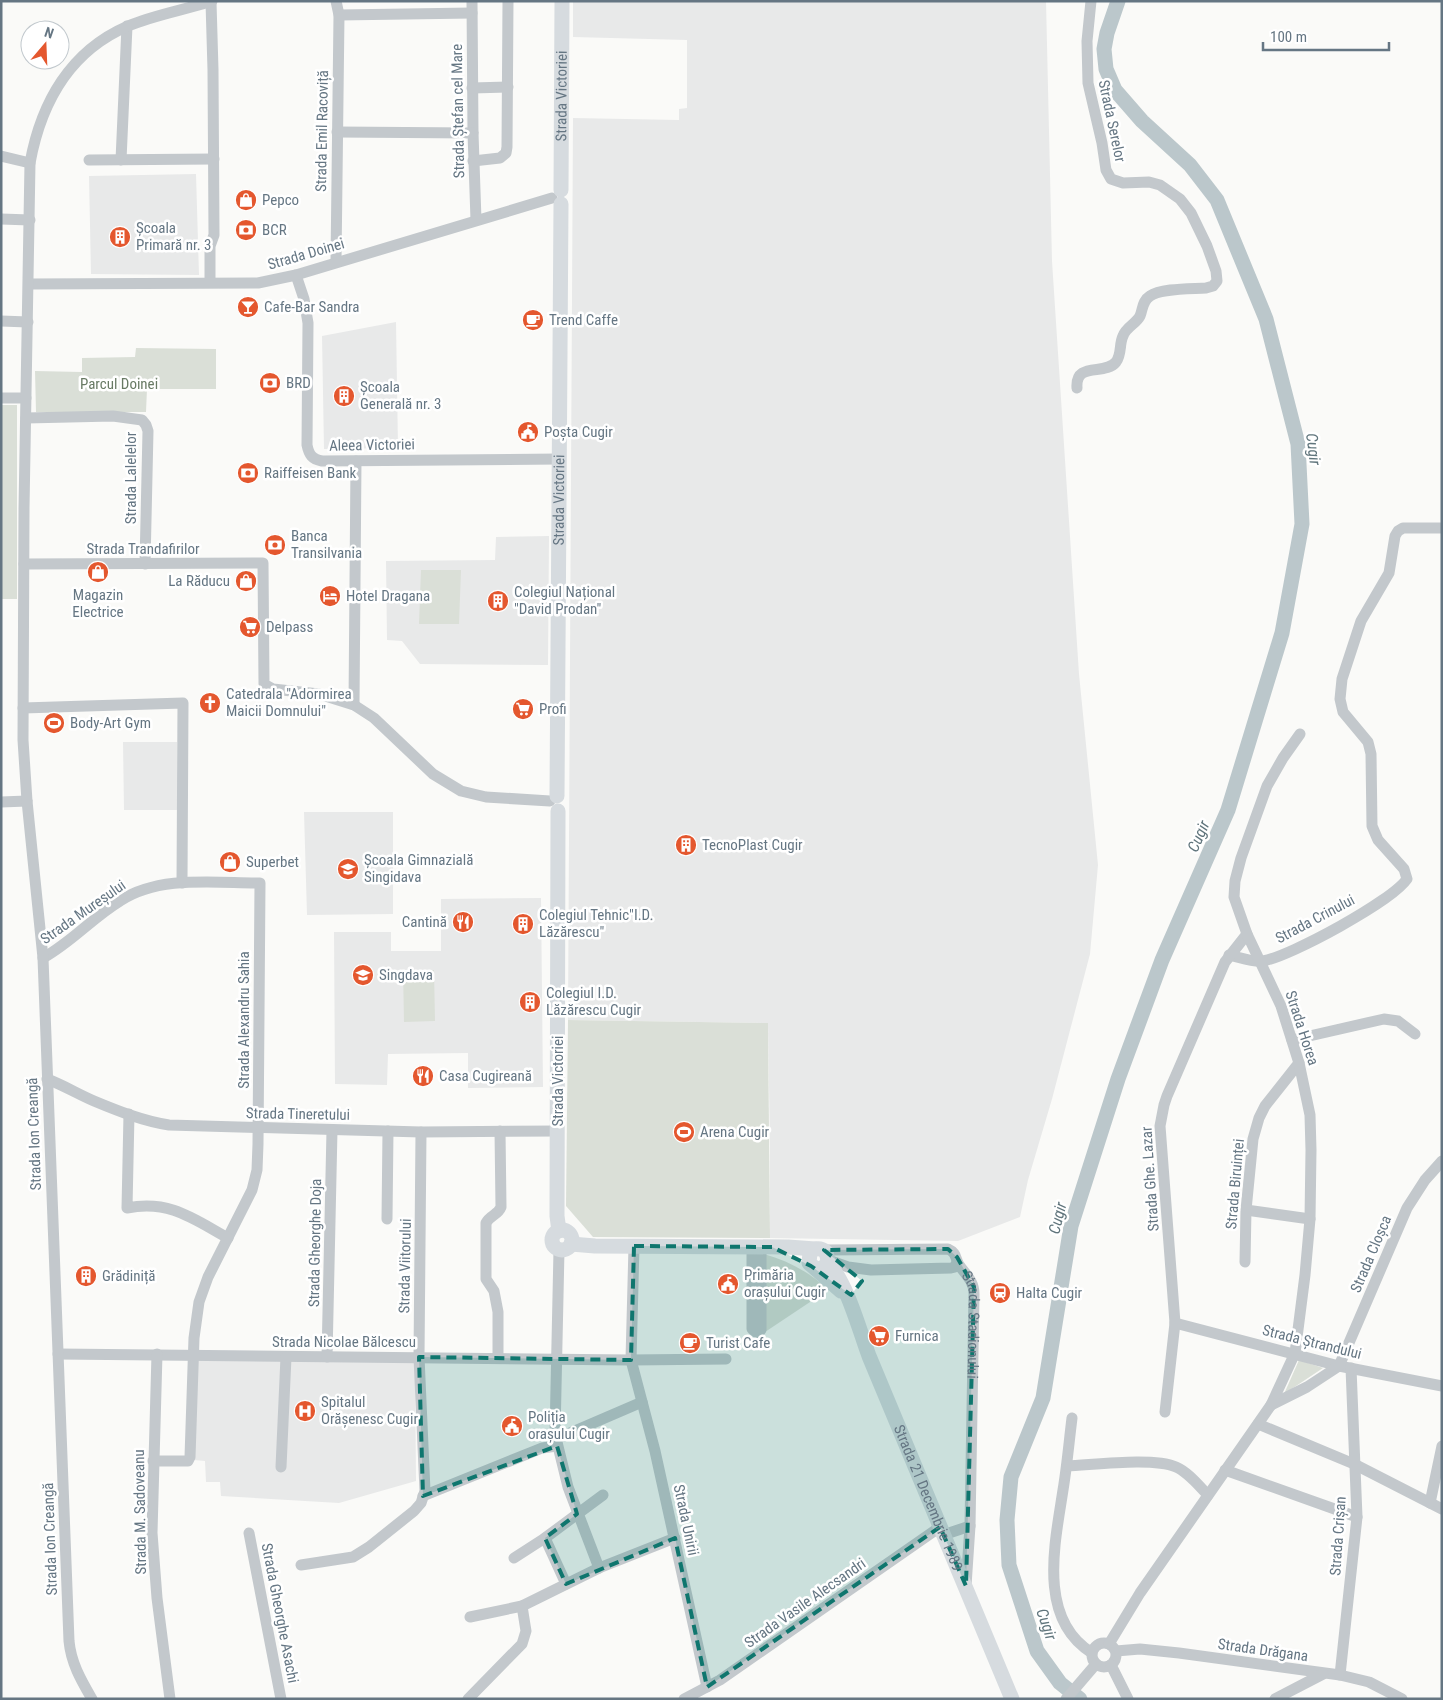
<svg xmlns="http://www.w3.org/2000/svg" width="1443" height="1700" viewBox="0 0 1443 1700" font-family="'Roboto Condensed',sans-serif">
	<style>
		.built { fill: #e8e9e9 }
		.green { fill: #dadfd7 }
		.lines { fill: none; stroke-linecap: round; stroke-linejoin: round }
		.river { stroke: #bbc7cb; stroke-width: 15 }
		.minor { stroke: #c3c8cc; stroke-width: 11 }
		.major { stroke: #d6dbdf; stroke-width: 15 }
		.marked { fill: #0f766e; fill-opacity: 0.2; stroke: #0f766e; stroke-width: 4; stroke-dasharray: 10 6; stroke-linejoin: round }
		.labels { text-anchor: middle; stroke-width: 5; stroke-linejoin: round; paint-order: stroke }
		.street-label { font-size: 15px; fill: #657683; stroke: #fff }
		.poi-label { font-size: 15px; fill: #657683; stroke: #fff; text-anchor: start }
		.park-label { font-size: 15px; fill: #687a64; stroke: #fff }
		.water-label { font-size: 16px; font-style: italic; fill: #60757c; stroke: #fff }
	</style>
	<rect width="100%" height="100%" fill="#fafaf8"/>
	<g class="built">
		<polygon points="573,1 1046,1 1052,261 1079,674 1098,865 1090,954 1052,1099 1028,1180 1020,1217 958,1241 770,1238 770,1148 768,1023 568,1020 573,118 679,120 679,109 687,108 687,40 573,37"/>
		<polygon points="196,174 199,275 91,274 89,176"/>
		<polygon points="396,322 398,448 324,449 322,336"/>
		<polygon points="549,536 548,665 420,664 402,641 387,640 386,561 495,560 496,537"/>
		<polygon points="123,742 177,742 178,810 124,810"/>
		<polygon points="304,812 393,812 393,914 307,915"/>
		<polygon points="541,898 543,1087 468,1088 468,1053 388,1054 387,1085 335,1084 334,932 391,932 391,951 441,951 441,899"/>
		<polygon points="197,1360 415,1362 416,1481 339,1503 221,1496 220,1482 206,1482 205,1461 194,1460"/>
	</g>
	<g class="green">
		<polygon points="136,348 216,349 216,389 147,389 146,412 36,412 35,371 82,372 82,358 135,357"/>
		<rect x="1" y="405" width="16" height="194"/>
		<polygon points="421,570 461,570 459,624 419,624"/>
		<polygon points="403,970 434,970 435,1021 404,1022"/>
		<polygon points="568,1020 768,1023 770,1238 593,1237 566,1206"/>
		<path d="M764,1254C788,1261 810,1272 828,1290L765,1332Z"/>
		<polygon points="1299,1360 1323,1368 1284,1394"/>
	</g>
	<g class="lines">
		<polyline class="river" points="1080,1699 1060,1683 1037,1651 1009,1565 1007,1520 1011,1477 1043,1398 1071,1226 1118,1079 1162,960 1228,810 1282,633 1302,524 1298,444 1266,319 1217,200 1190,165 1142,121 1115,90 1106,69 1104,49 1107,33 1118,1"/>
		<g class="minor">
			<polyline points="336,1 339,15 336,262"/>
			<polyline points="472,1 473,133 476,220"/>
			<polyline points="339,15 472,13"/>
			<polyline points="472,88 508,87"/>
			<polyline points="337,132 473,133"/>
			<polyline points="1,156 30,163"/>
			<polyline points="89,160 214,159"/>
			<polyline points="121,160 127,26"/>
			<polyline points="473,161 500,158 506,153 507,147 508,1"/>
			<polyline points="1,219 30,220"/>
			<path d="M296,275L304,299L308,323L307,445C309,455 312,459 322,461L559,459"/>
			<polyline points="210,282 210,246 214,235 213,70 211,2"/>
			<polyline points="29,284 258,283 296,275 552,198"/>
			<polyline points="1,321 28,322"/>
			<path d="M1077,388C1075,361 1105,376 1116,362C1122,354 1119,344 1123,336C1126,327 1136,324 1140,316C1143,309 1142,301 1150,296C1161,288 1192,289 1206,288L1213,286L1217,281L1216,271L1207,246L1191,213L1180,199L1160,185L1149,182L1123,183L1111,179L1106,170L1102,143L1088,83L1087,41L1091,1"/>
			<polyline points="1,398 26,398"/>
			<polyline points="26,418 113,416 142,420 146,425 148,431 145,564"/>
			<polyline points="24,564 263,563 264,684 273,689 319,694 354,705 374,718 433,774 461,791 486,797 550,801"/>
			<polyline points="354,705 356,461"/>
			<polyline points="23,708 183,703 182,883"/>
			<polyline points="1,802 27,801"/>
			<path d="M1229,955C1239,957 1254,963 1263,961C1291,956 1392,901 1407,879L1404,869L1378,840L1372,826L1371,754L1368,742L1343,712L1340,699L1342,679L1361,621L1389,573L1395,536L1398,531L1403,528H1442"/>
			<path d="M43,958C73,941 92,918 120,901C159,875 215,883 260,883L258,1144L257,1170L252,1190L208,1277L199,1302L194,1338L190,1457L188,1461H153"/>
			<polyline points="1292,1040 1384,1019 1398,1021 1415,1034"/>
			<path d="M47,1079C63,1085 78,1094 94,1101C118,1111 143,1121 169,1125L421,1132L558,1131"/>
			<path d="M129,1114L127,1208C170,1200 192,1218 228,1238"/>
			<polyline points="1246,1210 1310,1219"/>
			<polyline points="387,1219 388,1131"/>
			<polyline points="634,1246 631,1360 655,1451 707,1687"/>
			<polyline points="752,1247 752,1329 757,1333 761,1330 761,1247"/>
			<polyline points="559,1250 555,1434 568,1487 599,1568"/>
			<path id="s1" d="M824,1250L948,1249C957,1253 955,1258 959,1265C966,1275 974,1281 974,1294L970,1526L966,1586"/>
			<polyline points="828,1260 848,1267 871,1270 951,1268 955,1267 957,1262"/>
			<polyline points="1245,1262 1246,1210 1253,1139 1259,1118 1265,1106 1299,1063"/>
			<polyline points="1175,1323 1339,1366 1442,1386"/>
			<polyline points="58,1354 631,1360 726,1359"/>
			<polyline points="157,1354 152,1533 157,1598 170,1699"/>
			<polyline points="327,1357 332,1130"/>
			<path d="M498,1358V1312L494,1291L486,1279V1223C490,1215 498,1215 501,1207L500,1131"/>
			<polyline points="1271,1405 1307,1387 1339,1366 1407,1208 1425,1180 1442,1161"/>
			<polyline points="1165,1412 1175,1323 1160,1126 1164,1105 1167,1096 1225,962 1247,934"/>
			<path d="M1072,1418C1069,1442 1067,1466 1063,1490C1055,1543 1037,1619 1092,1653"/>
			<polyline points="1258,1424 1354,1464 1442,1509"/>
			<polyline points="556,1439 642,1402"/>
			<path d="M1067,1466C1093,1465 1153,1457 1176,1467C1188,1472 1199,1486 1208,1495"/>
			<polyline points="281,1467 286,1357"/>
			<polyline points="1225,1470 1357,1517"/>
			<polyline points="423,1496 542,1448 557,1446"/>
			<polyline points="1430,1503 1442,1446"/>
			<polyline points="249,1533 281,1699"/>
			<polyline points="943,1535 970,1526"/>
			<polyline points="545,1538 566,1584"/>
			<polyline points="514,1558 545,1538 603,1495"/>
			<polyline points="301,1565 353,1557 369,1547 414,1511 421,1503 425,1491 419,1357 421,1132"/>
			<polyline points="470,1617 522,1606 599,1568 675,1538"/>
			<circle cx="1104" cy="1655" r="12"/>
			<polyline points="1109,1644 1140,1593 1271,1405 1295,1353 1305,1275 1310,1219 1311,1150 1310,1115 1299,1063 1281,1006 1247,934 1234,897 1235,881 1241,858 1267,786 1283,758 1300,734"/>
			<polyline points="1116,1651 1140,1649 1179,1653 1340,1675 1369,1682 1402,1699"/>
			<polyline points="1111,1665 1128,1699"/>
			<polyline points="1340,1675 1357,1517 1351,1368"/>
			<path d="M92,1699C81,1680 71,1663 69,1641L43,958L27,801L23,740L24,509L30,163C41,103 70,51 128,26C154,15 184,10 212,1"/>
			<polyline points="468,1699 522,1644 526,1631 522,1606"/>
			<polyline points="684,1699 720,1680 940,1527"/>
			<polyline points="1066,1699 1096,1664"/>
			<polyline points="1275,1699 1323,1674"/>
		</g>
		<g class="major">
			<path id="s2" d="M561,190L562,1"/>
			<path id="s3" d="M557,796L561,204"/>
			<polyline points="558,811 557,1216 559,1231"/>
			<circle cx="562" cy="1240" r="10"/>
			<polyline points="571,1244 595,1246 788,1247 815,1249"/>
			<path id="s4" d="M828,1263C847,1283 859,1329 869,1356L1012,1699"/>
			<path d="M817,1269L825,1267L828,1260L826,1252C820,1247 814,1248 810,1253L809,1263L841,1291"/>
		</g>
	</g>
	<path class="marked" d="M634,1246L772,1247L811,1266L851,1295L862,1281L824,1250L948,1249L957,1257L974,1287L966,1586L940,1527L707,1687L675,1538L566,1584L545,1538L577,1514L557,1446L423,1496L419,1357L631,1360Z"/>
	<defs>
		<g id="shop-disc" transform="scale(1.125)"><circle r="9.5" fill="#e4572e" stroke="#fff"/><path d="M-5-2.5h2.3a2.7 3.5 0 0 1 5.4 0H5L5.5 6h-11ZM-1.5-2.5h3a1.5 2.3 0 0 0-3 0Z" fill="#fff"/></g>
		<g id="bank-disc" transform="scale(1.125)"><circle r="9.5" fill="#e4572e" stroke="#fff"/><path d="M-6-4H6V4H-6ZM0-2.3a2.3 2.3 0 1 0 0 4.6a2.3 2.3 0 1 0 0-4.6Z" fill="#fff"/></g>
		<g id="building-disc" transform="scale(1.125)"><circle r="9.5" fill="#e4572e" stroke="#fff"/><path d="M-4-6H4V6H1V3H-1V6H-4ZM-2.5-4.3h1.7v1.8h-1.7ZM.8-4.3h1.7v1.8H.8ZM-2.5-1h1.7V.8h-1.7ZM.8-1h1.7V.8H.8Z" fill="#fff"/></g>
		<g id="bar-disc" transform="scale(1.125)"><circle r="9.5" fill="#e4572e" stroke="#fff"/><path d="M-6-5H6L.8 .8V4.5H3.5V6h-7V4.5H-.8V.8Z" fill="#fff"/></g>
		<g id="cafe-disc" transform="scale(1.125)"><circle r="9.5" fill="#e4572e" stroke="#fff"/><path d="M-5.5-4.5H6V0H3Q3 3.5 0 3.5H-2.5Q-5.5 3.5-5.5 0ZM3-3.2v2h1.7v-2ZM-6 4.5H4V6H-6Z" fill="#fff"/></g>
		<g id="civic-disc" transform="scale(1.125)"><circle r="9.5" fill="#e4572e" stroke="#fff"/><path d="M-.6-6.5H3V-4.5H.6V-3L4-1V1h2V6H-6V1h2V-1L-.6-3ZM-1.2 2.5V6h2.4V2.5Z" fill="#fff"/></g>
		<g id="hotel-disc" transform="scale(1.125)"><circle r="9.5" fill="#e4572e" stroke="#fff"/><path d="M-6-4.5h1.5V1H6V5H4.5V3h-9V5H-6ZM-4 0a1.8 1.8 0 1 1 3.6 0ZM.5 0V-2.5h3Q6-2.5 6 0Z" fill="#fff"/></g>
		<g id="supermarket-disc" transform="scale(1.125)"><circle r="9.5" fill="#e4572e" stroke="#fff"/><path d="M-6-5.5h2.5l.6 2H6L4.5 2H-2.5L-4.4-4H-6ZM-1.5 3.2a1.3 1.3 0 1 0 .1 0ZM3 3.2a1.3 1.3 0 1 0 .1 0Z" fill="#fff"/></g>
		<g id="church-disc" transform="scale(1.125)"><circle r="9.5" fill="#e4572e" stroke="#fff"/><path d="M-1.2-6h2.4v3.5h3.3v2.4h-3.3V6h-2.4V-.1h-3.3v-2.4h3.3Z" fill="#fff"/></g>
		<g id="stadium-disc" transform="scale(1.125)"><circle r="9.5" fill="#e4572e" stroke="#fff"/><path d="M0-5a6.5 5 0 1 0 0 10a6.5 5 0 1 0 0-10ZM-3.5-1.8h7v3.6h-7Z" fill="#fff"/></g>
		<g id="school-disc" transform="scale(1.125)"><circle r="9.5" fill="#e4572e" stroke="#fff"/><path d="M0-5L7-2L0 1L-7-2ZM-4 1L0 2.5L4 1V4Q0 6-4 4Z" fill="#fff"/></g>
		<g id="restaurant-disc" transform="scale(1.125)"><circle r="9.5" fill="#e4572e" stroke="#fff"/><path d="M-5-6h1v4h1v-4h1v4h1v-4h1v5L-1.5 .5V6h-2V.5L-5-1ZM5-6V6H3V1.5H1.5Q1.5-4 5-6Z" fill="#fff"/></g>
		<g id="station-disc" transform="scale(1.125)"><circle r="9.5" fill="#e4572e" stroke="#fff"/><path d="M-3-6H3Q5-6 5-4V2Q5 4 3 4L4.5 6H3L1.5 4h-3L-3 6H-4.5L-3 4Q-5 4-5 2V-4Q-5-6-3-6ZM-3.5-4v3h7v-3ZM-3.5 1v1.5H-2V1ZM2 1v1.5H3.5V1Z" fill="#fff"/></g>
		<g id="hospital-disc" transform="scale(1.125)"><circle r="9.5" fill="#e4572e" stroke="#fff"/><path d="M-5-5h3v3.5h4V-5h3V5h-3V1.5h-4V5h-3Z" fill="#fff"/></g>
	</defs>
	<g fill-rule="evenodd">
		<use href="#shop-disc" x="246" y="200"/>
		<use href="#bank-disc" x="246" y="230"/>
		<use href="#building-disc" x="120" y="237"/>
		<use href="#bar-disc" x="248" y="307"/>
		<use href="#cafe-disc" x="533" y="320"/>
		<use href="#bank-disc" x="270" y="383"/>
		<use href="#building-disc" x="344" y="396"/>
		<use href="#civic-disc" x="528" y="432"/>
		<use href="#bank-disc" x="248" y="473"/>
		<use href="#bank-disc" x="275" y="545"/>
		<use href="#shop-disc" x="98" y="572"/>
		<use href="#shop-disc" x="246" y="581"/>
		<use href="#hotel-disc" x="330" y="596"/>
		<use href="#building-disc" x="498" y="601"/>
		<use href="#supermarket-disc" x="250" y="627"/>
		<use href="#church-disc" x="210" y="703"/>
		<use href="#supermarket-disc" x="523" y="709"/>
		<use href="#stadium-disc" x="54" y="723"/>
		<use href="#building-disc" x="686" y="845"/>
		<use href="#shop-disc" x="230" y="862"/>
		<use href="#school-disc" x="348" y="869"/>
		<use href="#restaurant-disc" x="463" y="922"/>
		<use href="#building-disc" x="523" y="924"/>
		<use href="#school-disc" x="363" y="975"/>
		<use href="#building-disc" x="530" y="1002"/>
		<use href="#restaurant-disc" x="423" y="1076"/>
		<use href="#stadium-disc" x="684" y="1132"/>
		<use href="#building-disc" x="86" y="1276"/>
		<use href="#civic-disc" x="728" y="1284"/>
		<use href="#station-disc" x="1000" y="1293"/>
		<use href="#supermarket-disc" x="879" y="1336"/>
		<use href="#cafe-disc" x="690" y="1343"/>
		<use href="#hospital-disc" x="305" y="1411"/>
		<use href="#civic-disc" x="512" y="1426"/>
	</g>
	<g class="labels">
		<g class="street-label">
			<text dy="5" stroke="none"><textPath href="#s2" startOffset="94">Strada Victoriei</textPath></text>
			<text transform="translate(458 111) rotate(-91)" y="5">Strada Ștefan cel Mare</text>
			<text transform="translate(1112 121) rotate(78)" y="5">Strada Serelor</text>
			<text transform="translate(322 131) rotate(-89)" y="5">Strada Emil Racoviță</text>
			<text transform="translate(306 254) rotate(-16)" y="5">Strada Doinei</text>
			<text transform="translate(372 445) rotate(-1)" y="5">Aleea Victoriei</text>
			<text transform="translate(131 478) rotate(-90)" y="5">Strada Lalelelor</text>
			<text dy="5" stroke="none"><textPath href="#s3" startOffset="296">Strada Victoriei</textPath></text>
			<text x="143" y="554">Strada Trandafirilor</text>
			<text transform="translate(83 912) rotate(-35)" y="5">Strada Mureșului</text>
			<text transform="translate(1315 919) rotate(-28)" y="5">Strada Crinului</text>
			<text transform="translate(244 1020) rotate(-90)" y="5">Strada Alexandru Sahia</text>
			<text transform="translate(1302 1028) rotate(72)" y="5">Strada Horea</text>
			<text transform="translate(558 1081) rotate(-90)" y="5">Strada Victoriei</text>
			<text transform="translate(298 1114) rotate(1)" y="5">Strada Tineretului</text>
			<text transform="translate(34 1134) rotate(-92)" y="5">Strada Ion Creangă</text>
			<text transform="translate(1150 1179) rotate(-94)" y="5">Strada Ghe. Lazar</text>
			<text transform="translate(1235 1184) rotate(-85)" y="5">Strada Biruinței</text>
			<text transform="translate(315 1243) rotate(-89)" y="5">Strada Gheorghe Doja</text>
			<text transform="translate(1371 1254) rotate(-67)" y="5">Strada Cloșca</text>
			<text transform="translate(405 1266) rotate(-89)" y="5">Strada Viitorului</text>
			<text dy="5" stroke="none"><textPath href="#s1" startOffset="208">Strada Stadionului</textPath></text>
			<text x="344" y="1347">Strada Nicolae Bălcescu</text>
			<text transform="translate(1312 1342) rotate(14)" y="5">Strada Ștrandului</text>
			<text dy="5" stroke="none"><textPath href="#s4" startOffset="256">Strada 21 Decembrie 1989</textPath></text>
			<text transform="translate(140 1512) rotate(-91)" y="5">Strada M. Sadoveanu</text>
			<text transform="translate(686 1520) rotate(78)" y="5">Strada Unirii</text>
			<text transform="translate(1338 1536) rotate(-86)" y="5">Strada Crișan</text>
			<text transform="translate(50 1539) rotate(-92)" y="5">Strada Ion Creangă</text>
			<text transform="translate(805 1603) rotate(-35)" y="5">Strada Vasile Alecsandri</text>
			<text transform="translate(280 1613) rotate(79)" y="5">Strada Gheorghe Asachi</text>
			<text transform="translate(1263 1650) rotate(8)" y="5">Strada Drăgana</text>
		</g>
		<g class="poi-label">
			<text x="262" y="205">Pepco</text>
			<text x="136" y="233">Școala<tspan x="136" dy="17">Primară nr. 3</tspan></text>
			<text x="262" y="235">BCR</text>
			<text x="264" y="312">Cafe-Bar Sandra</text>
			<text x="549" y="325">Trend Caffe</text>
			<text x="286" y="388">BRD</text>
			<text x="360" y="392">Școala<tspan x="360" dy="17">Generală nr. 3</tspan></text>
			<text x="544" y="437">Poșta Cugir</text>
			<text x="264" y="478">Raiffeisen Bank</text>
			<text x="291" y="541">Banca<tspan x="291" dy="17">Transilvania</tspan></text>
			<text x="230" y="586" text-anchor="end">La Răducu</text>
			<text x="514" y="597">Colegiul Național<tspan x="514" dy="17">"David Prodan"</tspan></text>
			<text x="98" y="600" text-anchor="middle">Magazin<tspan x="98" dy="17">Electrice</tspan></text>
			<text x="346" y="601">Hotel Dragana</text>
			<text x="266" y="632">Delpass</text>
			<text x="226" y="699">Catedrala "Adormirea<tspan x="226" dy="17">Maicii Domnului"</tspan></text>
			<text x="539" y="714">Profi</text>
			<text x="70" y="728">Body-Art Gym</text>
			<text x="702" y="850">TecnoPlast Cugir</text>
			<text x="364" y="865">Școala Gimnazială<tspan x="364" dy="17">Singidava</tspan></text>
			<text x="246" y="867">Superbet</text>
			<text x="539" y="920">Colegiul Tehnic"I.D.<tspan x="539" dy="17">Lăzărescu"</tspan></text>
			<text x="447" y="927" text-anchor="end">Cantină</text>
			<text x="379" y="980">Singdava</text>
			<text x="546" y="998">Colegiul I.D.<tspan x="546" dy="17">Lăzărescu Cugir</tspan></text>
			<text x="439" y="1081">Casa Cugireană</text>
			<text x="700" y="1137">Arena Cugir</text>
			<text x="744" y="1280">Primăria<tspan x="744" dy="17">orașului Cugir</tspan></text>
			<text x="102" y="1281">Grădiniță</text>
			<text x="1016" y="1298">Halta Cugir</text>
			<text x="895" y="1341">Furnica</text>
			<text x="706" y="1348">Turist Cafe</text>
			<text x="321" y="1407">Spitalul<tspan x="321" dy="17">Orășenesc Cugir</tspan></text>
			<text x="528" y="1422">Poliția<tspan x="528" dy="17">orașului Cugir</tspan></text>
		</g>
		<g class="park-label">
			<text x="119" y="389">Parcul Doinei</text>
		</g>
		<g class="water-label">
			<text transform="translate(1314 449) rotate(83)" y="6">Cugir</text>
			<text transform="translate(1198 836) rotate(-66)" y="6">Cugir</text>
			<text transform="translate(1057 1218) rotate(-76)" y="6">Cugir</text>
			<text transform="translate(1047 1624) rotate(71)" y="6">Cugir</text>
		</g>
	</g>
	<rect width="1443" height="1700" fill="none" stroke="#657683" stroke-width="5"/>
	<g transform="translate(45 45) rotate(19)"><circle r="24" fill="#ffffff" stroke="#c1c8cd"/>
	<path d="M0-4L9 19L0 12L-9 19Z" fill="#e4572e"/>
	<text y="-8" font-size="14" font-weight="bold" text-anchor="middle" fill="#657683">N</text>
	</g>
	<path d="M1263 42v8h126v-8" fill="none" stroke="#657683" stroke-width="2.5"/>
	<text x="1270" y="42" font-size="15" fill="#657683" stroke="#ffffff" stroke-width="4" paint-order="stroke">100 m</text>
</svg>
